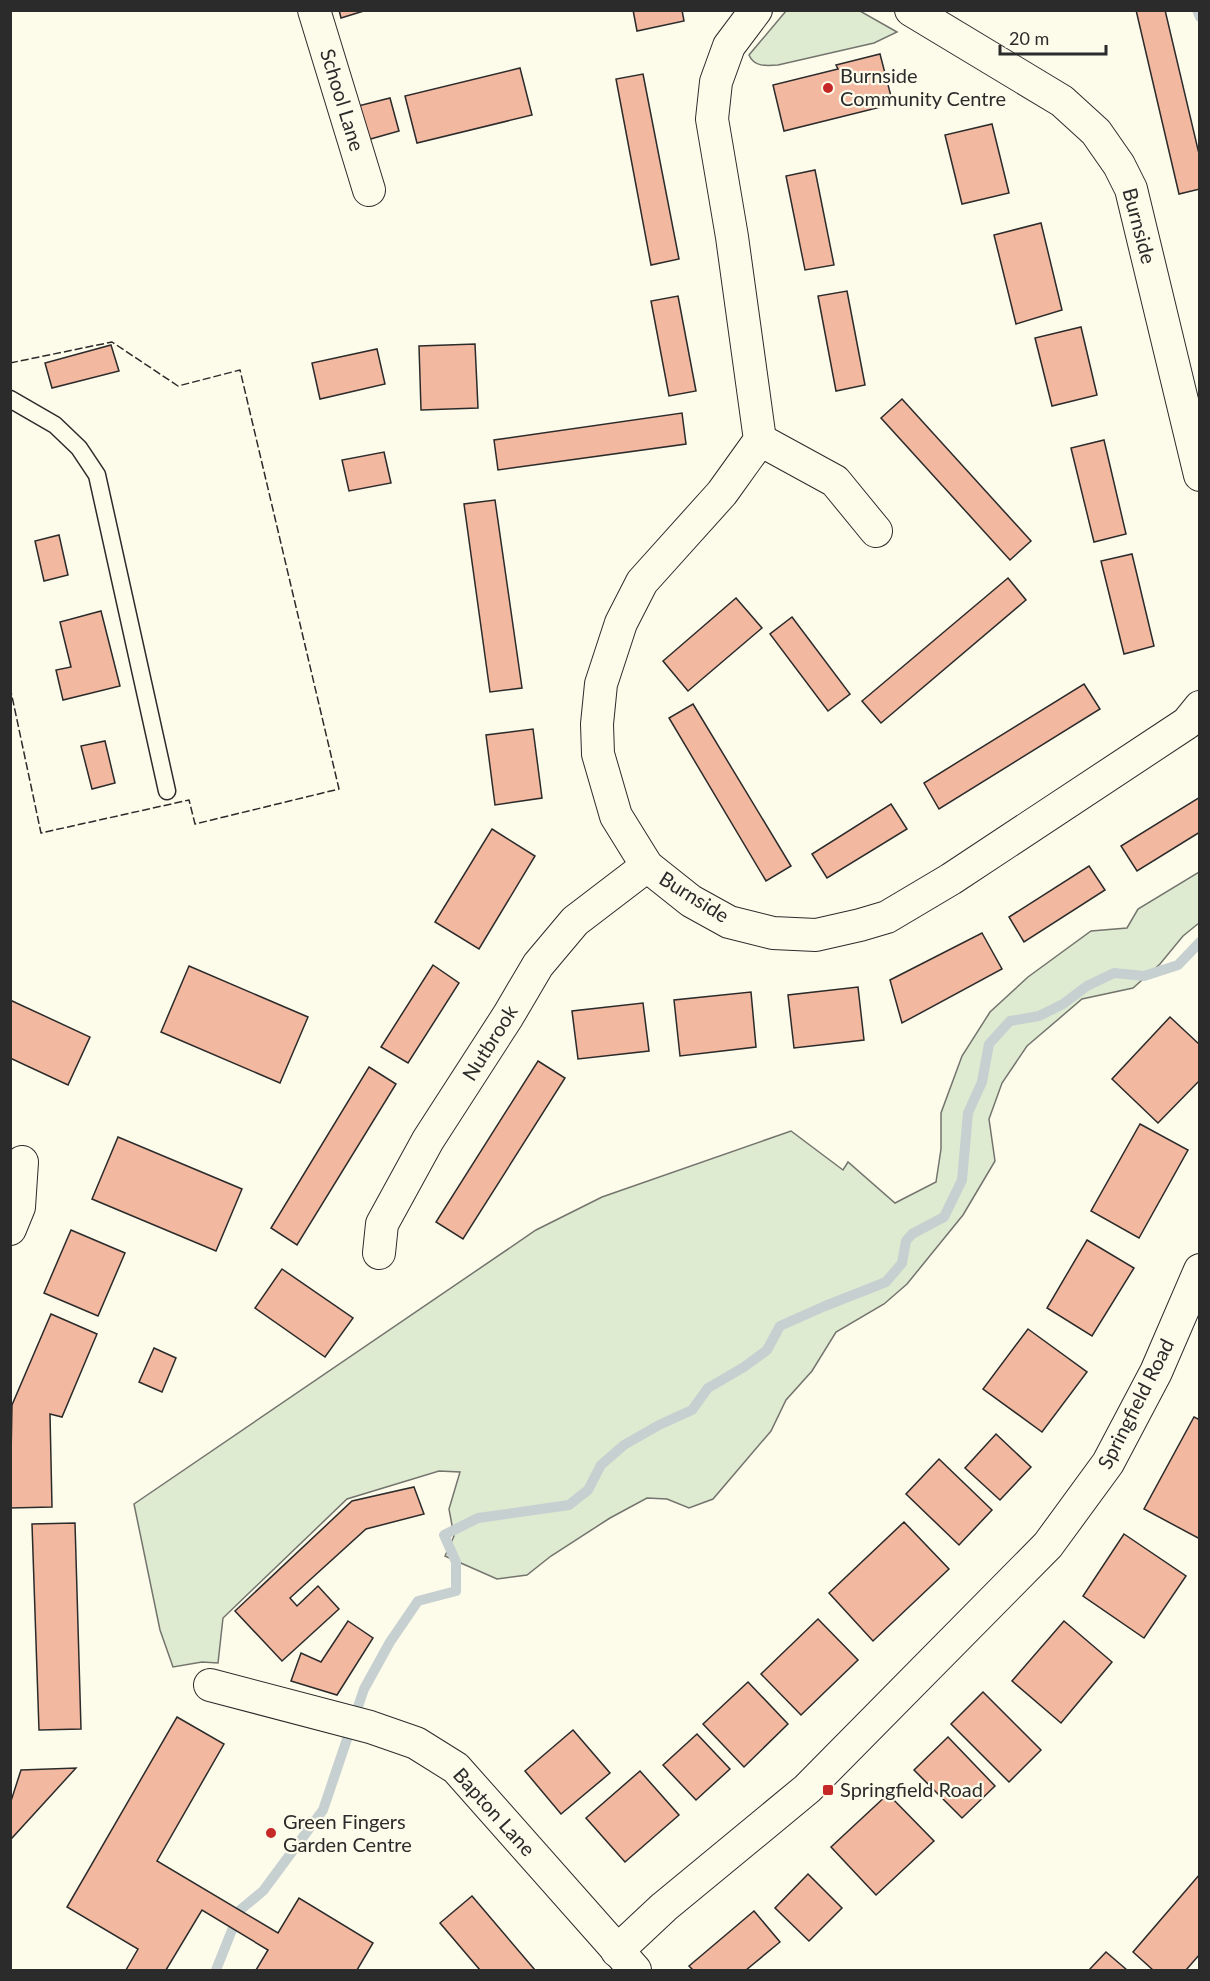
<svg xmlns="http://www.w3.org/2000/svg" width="1210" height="1981" viewBox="0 0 1210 1981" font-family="Lato,sans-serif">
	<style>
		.green { fill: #deebd1; stroke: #74746e; stroke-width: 1.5 }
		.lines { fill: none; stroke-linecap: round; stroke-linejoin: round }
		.stream { stroke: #c7d0d0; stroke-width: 10 }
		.building { fill: #f2b8a0; stroke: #2b2b2b; stroke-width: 1.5 }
		.service-casing { stroke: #2b2b2b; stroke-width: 19 }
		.minor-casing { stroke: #2b2b2b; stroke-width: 34 }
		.service { stroke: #fdfbea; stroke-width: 16 }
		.minor { stroke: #fdfbea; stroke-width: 32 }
		.fence { stroke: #2b2b2b; stroke-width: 1.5; stroke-dasharray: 8 3; stroke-linecap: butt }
		.poi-dot { fill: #c62828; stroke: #fdfbea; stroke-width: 2 }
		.labels { text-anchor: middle; stroke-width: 4.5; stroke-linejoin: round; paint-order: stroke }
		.poi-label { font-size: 20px; fill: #2b2b2b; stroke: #fdfbea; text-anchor: start }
		.street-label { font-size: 20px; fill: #2b2b2b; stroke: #fdfbea }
	</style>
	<rect width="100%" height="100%" fill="#fdfbea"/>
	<g class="green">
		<path d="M786,11H860L897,32L874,43L778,65C766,66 754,67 749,55Z"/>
		<polygon points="1199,872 1199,923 1183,936 1160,964 1133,988 1082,999 1027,1046 1002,1083 989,1119 995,1161 963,1215 907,1284 884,1304 836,1332 812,1371 786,1400 771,1431 713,1499 689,1508 667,1499 647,1498 610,1518 551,1556 527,1575 497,1579 445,1556 454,1536 449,1509 460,1472 439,1471 347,1499 223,1618 218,1663 202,1662 173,1667 160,1630 134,1504 536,1230 602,1197 791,1131 843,1170 848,1162 895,1203 936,1182 941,1149 941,1113 962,1056 990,1012 1028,977 1091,931 1127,928 1138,909"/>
	</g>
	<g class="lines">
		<g class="stream">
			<polyline points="1197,10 1200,17"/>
			<polyline points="216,1970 240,1910 263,1891 323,1810 364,1689 390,1642 418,1601 456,1591 456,1562 444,1535 478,1518 569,1505 588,1490 601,1465 624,1445 659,1425 692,1410 708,1388 744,1367 767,1350 780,1326 825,1306 886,1282 902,1263 906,1241 912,1234 944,1217 962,1180 968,1113 982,1082 989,1044 1010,1021 1039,1016 1063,1004 1087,986 1114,973 1144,976 1178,965 1200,942"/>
		</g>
	</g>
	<g class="building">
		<polygon points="339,10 367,10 341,18"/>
		<polygon points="633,10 682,10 684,21 637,31"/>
		<polygon points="1136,10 1165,10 1200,158 1200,189 1179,194"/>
		<polygon points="880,54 893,104 784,131 773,85 838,69 836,65"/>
		<polygon points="520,68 532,115 417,143 405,96"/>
		<polygon points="643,74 679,259 651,265 616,79"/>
		<polygon points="390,98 399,131 367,140 358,106"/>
		<polygon points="992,124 1009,193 962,204 945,135"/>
		<polygon points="815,170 834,265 805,270 786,176"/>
		<polygon points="1041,223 1062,310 1016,324 994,235"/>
		<polygon points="847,291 865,385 836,391 818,296"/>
		<polygon points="678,296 696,391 669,396 651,301"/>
		<polygon points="1081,327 1097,395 1052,406 1035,338"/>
		<polygon points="475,344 478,408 421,410 419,346"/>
		<polygon points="111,345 119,371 52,388 45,363"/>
		<polygon points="377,349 385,384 320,399 312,363"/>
		<polygon points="902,399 1031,541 1010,560 881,418"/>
		<polygon points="682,413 686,444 498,470 494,440"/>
		<polygon points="1104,440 1126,534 1094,542 1071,448"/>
		<polygon points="384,452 391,483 349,491 342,460"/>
		<polygon points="495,500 522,688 490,692 464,504"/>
		<polygon points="59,535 68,575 44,581 35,541"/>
		<polygon points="1132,554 1154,646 1124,654 1101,561"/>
		<polygon points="1008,578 1026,600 881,723 862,701"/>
		<polygon points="736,598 762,628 688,691 663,661"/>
		<polygon points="101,611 120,686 63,700 56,670 71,667 60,622"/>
		<polygon points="792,617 850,694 828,711 770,634"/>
		<polygon points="1084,684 1100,709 939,809 924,783"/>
		<polygon points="693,704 791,866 766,881 669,718"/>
		<polygon points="533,729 542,798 495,805 486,735"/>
		<polygon points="105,741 115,783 92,789 81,746"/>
		<polygon points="1200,797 1200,832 1137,871 1121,846"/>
		<polygon points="891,804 907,829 827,878 812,854"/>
		<polygon points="492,829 535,856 479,949 435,922"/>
		<polygon points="1089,866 1105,890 1024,942 1009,917"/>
		<polygon points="982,933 1002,969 902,1023 890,980"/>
		<polygon points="433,965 459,983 408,1063 381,1047"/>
		<polygon points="189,966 308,1017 280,1083 161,1032"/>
		<polygon points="858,987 864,1040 794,1048 788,995"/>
		<polygon points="751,992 756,1047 680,1056 674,1000"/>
		<polygon points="10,1000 90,1037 68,1085 10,1058"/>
		<polygon points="643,1003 649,1051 578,1059 572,1011"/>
		<polygon points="1170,1017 1200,1045 1200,1080 1158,1123 1112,1079"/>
		<polygon points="538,1061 565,1078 463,1239 436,1222"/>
		<polygon points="369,1067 396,1084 297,1245 271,1228"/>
		<polygon points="1140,1124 1188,1150 1139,1238 1091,1211"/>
		<polygon points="118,1137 242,1189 216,1251 92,1199"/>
		<polygon points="71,1230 125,1253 98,1316 44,1293"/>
		<polygon points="1087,1240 1134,1268 1092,1336 1047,1308"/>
		<polygon points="282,1269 353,1318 325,1357 255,1308"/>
		<polygon points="51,1314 97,1334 62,1417 50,1414 52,1507 10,1508 12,1405"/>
		<polygon points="1028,1329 1087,1372 1042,1432 983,1389"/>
		<polygon points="154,1348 176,1358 162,1392 139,1382"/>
		<polygon points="1194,1417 1200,1420 1200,1539 1144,1509"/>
		<polygon points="996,1434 1031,1467 1000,1500 965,1468"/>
		<polygon points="939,1459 992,1510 959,1545 906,1494"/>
		<polygon points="414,1487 424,1514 366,1529 290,1598 297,1606 318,1586 339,1609 282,1661 235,1611 352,1501"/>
		<polygon points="904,1522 949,1569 873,1641 829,1593"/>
		<polygon points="75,1523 81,1729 39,1730 32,1524"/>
		<polygon points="1124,1534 1186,1576 1144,1638 1083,1596"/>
		<polygon points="818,1619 858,1660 801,1715 761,1674"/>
		<polygon points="348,1621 373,1638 337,1695 291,1681 301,1653 321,1662"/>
		<polygon points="1064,1621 1112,1662 1061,1723 1012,1681"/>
		<polygon points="748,1682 788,1724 744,1767 703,1724"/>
		<polygon points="983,1692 1041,1750 1009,1782 951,1724"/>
		<polygon points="177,1717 224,1744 157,1861 278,1933 299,1898 373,1943 357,1970 256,1970 268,1950 202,1910 166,1970 126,1970 138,1949 67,1907"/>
		<polygon points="573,1730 610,1773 561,1814 525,1771"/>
		<polygon points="697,1734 730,1769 696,1800 663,1765"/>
		<polygon points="948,1737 995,1786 962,1818 914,1770"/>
		<polygon points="76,1768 12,1838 10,1837 10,1804 21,1770"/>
		<polygon points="640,1771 679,1815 625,1862 586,1818"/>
		<polygon points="888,1794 934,1841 876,1895 831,1847"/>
		<polygon points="808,1874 842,1908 809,1941 775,1908"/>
		<polygon points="1200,1874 1200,1954 1186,1970 1153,1970 1133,1952"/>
		<polygon points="472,1896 535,1970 480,1970 440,1923"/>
		<polygon points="754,1911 780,1942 746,1970 693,1970 689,1966"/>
		<polygon points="1106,1952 1127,1970 1089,1970"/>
	</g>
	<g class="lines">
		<g class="service-casing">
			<polyline id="service" points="10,399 55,425 79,448 97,475 167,791"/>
		</g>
		<g class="minor-casing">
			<g id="minor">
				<polyline points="314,10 369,190"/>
				<polyline points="756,10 729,46 716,82 712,119 732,237 760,440 722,493 642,582 621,623 601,684 597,724 598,754 616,816 647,866 691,901 729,922 773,933 816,935 860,925 887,917 951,879 1187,723 1200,707"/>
				<polyline points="911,10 1062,101 1096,132 1119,165 1131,189 1200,475"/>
				<polyline points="760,440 835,481 876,531"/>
				<polyline points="10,1229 19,1207 22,1162"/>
				<polyline points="379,1253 382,1224 428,1140 508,1016 538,965 575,921 647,866"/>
				<polyline points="210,1685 370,1727 416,1743 456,1768 635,1970"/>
				<polyline points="617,1951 664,1907 807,1789 1048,1545 1108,1463 1156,1372 1200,1270"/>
			</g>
		</g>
		<use href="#service" class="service"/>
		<use href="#minor" class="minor"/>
		<polyline class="fence" points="10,363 112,342 178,386 240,370 339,789 195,824 189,800 41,833 10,687"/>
	</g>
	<g class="poi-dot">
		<circle cx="828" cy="88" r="6"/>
		<rect x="822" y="1784" width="12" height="12" rx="3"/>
		<circle cx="271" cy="1833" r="6"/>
	</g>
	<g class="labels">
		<g class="poi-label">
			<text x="840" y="83">Burnside<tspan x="840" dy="23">Community Centre</tspan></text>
			<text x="840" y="1797">Springfield Road</text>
			<text x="283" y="1829">Green Fingers<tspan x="283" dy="23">Garden Centre</tspan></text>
		</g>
		<g class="street-label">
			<text transform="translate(342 100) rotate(73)" y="7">School Lane</text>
			<text transform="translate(1139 226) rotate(75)" y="7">Burnside</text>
			<text transform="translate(694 897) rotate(32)" y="7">Burnside</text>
			<text transform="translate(490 1043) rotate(-58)" y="7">Nutbrook</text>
			<text transform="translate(1136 1404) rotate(-63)" y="7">Springfield Road</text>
			<text transform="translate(494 1812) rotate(48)" y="7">Bapton Lane</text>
		</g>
	</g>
	<rect width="1210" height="1981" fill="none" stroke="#2b2b2b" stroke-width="24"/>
	<path d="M1000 45v9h106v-9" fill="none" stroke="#2b2b2b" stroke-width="3"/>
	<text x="1009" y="45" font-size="18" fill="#2b2b2b" stroke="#fdfbea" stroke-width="4.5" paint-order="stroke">20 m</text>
</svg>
